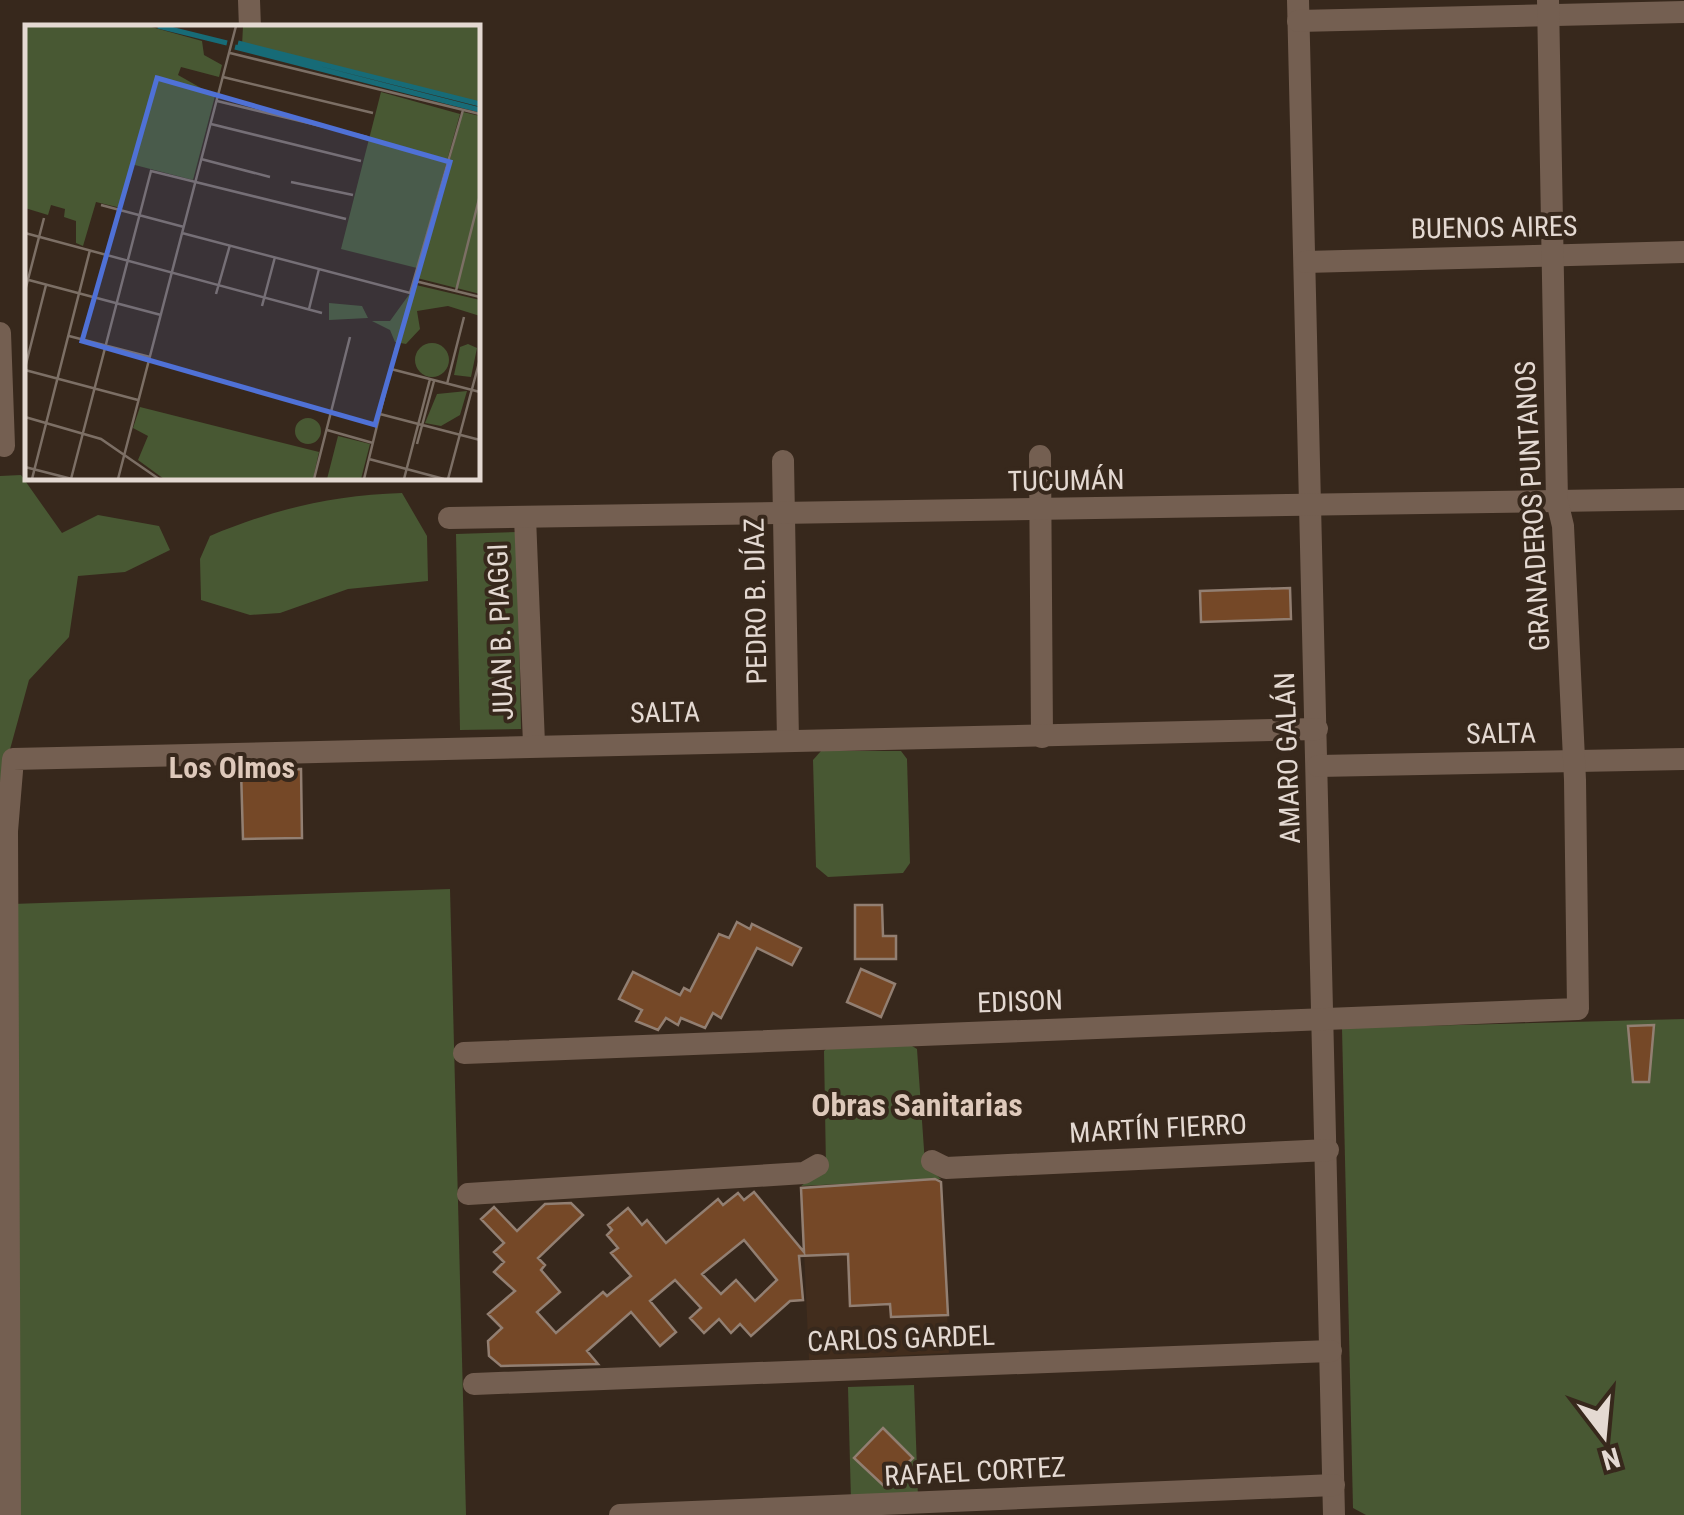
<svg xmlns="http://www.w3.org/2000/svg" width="1684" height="1515" viewBox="0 0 1684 1515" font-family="'Roboto Condensed',sans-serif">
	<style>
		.built { fill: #422d1d }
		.green { fill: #485833 }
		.building { fill: #754827; stroke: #927f72; stroke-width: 2.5; fill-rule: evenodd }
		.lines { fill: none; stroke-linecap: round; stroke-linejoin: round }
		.minor { stroke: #745f51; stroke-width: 22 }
		.labels { text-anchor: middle; stroke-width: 8; stroke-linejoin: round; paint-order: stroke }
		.street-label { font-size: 28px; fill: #e4d9d2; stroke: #37281c }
		.neighbourhood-label { font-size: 30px; font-weight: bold; fill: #dec9bb; stroke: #37281c }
		.quarter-label { font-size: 32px; font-weight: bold; fill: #dec9bb; stroke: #37281c }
		.inset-river { fill: none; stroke: #176b77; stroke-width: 5 }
		.inset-road { fill: none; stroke: #7c6f65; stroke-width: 2.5 }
		.view { fill: #4f71d6; fill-opacity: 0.15; stroke: #4f71d6; stroke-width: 5 }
		.inset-edge { fill: none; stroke: #e4d9d2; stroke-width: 5 }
	</style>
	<rect width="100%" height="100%" fill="#37281c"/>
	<polygon class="built" points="941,1179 949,1353 809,1360 801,1186"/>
	<g class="green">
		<polygon points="21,475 62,533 98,515 159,526 170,550 125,572 78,576 69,637 29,680 0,786 0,476"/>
		<path d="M402,493L427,536L428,581L348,589L280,613L250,615L201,600L200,559L210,536C274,509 333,495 402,493Z"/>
		<polygon points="517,532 521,729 460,730 456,534"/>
		<polygon points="821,751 901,751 907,759 910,863 903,873 828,877 816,867 813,760"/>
		<polygon points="450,889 466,1515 17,1515 12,904"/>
		<polygon points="1684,1019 1684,1515 1366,1515 1353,1508 1342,1028"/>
		<polygon points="907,1043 917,1049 925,1164 941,1179 801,1186 826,1168 824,1051 830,1045"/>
		<polygon points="914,1385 918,1498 851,1501 848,1387"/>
	</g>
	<g class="building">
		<polygon points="1290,588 1291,619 1201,622 1200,591"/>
		<polygon points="301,769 302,838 243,839 241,770"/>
		<polygon points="855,905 882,905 883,936 896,936 896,959 855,959"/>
		<polygon points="737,922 750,929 752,924 801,948 792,965 757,948 721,1018 713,1013 705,1028 681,1018 678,1025 666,1018 658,1030 636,1021 642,1010 619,999 633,972 680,995 684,988 690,991 719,934 729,938"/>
		<polygon points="861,969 895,984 881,1017 847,1002"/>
		<polygon points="1654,1025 1649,1082 1633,1082 1628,1026"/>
		<path d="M935,1179L941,1182L948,1315L891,1317L890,1304L850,1306L848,1254L799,1256L803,1300L790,1301L751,1336L740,1324L731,1333L719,1319L704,1333L690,1318L701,1308L675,1280L650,1301L676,1332L660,1346L631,1312L587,1351L598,1364L501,1366L489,1356L488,1341L502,1328L488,1314L515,1291L494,1272L504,1262L494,1252L504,1243L481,1219L494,1207L517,1231L545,1204L571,1203L583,1215L538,1258L545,1265L541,1270L560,1292L537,1312L556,1333L603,1292L607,1296L631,1276L611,1253L618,1248L607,1235L612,1230L608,1225L628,1208L642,1225L647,1220L666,1243L718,1199L723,1205L738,1193L744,1200L754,1192L804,1252L801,1188ZM744,1240L777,1280L755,1301L736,1280L721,1294L702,1274Z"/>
		<polygon points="883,1428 913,1458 884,1486 854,1458"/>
	</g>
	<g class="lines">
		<g class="minor">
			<polyline points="249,0 250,28"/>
			<polyline points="1298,0 1334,1515"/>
			<polyline points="1298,21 1684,12"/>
			<polyline points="1305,262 1684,252"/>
			<polyline points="0,333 4,446"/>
			<polyline points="1040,456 1042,737"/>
			<polyline points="783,461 788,741"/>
			<polyline points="525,517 534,744"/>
			<polyline points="449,518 1684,499"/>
			<polyline points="1318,766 1684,759"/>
			<polyline points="464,1053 1578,1009 1575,780 1563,526 1557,501 1548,0"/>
			<polyline points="932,1161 946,1168 1328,1150"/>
			<polyline points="468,1194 804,1173 818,1165"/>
			<polyline points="474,1384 1331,1351"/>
			<polyline points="10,1515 7,831 13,759 1317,729"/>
			<polyline points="620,1515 1334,1485"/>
		</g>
	</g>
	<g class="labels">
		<g class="street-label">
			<text transform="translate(1494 227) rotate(-1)" y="10">BUENOS AIRES</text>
			<text transform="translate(1066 480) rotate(-1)" y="10">TUCUMÁN</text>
			<text transform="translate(1532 506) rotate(-93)" y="10">GRANADEROS PUNTANOS</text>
			<text transform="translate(755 601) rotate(-91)" y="10">PEDRO B. DÍAZ</text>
			<text transform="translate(500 632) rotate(-92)" y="10">JUAN B. PIAGGI</text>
			<text transform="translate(665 712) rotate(-1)" y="10">SALTA</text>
			<text transform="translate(1501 733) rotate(-1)" y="10">SALTA</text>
			<text transform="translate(1287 758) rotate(-92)" y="10">AMARO GALÁN</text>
			<text transform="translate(1020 1001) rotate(-2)" y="10">EDISON</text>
			<text transform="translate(1158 1128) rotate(-3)" y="10">MARTÍN FIERRO</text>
			<text transform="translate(901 1338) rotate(-2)" y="10">CARLOS GARDEL</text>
			<text transform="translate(975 1471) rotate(-3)" y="10">RAFAEL CORTEZ</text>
		</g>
		<g class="neighbourhood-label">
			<text x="232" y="778">Los Olmos</text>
		</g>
		<g class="quarter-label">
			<text x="917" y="1116">Obras Sanitarias</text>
		</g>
	</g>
	<g transform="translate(25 25)">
		<rect width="455" height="455" fill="#37281c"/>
		<path d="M0,1H123L177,16L179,30L197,40L194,52L156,42L153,50L190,71L168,155L106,139L96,183L71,177L58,221L51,218V196L39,192L40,184L26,180L23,190L0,183ZM218,1H455V79L217,21ZM356,67L435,89L392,243L316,224ZM438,87L455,91V269L392,253ZM391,260L455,275V291L423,281L392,286L395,304L381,319L370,317L365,305L347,296H365ZM304,278L337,281L343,293L304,295ZM390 335a17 17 0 1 1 34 0a17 17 0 1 1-34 0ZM443,319L452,323L446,352L429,350L435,322ZM442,366L435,390L416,401L400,398L412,369ZM115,382L294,427L288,454H139L113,435L123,411L108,403ZM270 406a13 13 0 1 1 26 0a13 13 0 1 1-26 0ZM313,411L345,419L336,454H302Z" fill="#485833"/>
		<path class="inset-river" d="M133,1L202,18M213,18L455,79M210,22L455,85"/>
		<path class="inset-road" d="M205,28L455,89M198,52L348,88M192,76L342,112M186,99L336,136M176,134L245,152M266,157L328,170M76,180L159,202M0,208L297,288M157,208L385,268L438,85M0,254L136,290M390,256L455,272M0,266L19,193M431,266L455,170M191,269L205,220M237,281L250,232M284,284L294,244M44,311L125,332M0,343L21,260M366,344L455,367M0,345L113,375M422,359L439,292M355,389L455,415M0,392L76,414L134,454M302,405L348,418M392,419L409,356M344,434L419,454M0,442L47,454M7,454L65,225M46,454L126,146L321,194M93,454L211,1M289,454L325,312M339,454L371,323M379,454L405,354M423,454L455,334"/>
		<path class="view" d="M132,53L425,137L350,400L57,316Z"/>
		<rect width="455" height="455" class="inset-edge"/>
	</g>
	<g transform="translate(1604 1435) rotate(164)" stroke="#37281c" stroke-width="8" paint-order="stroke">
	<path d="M0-8L18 38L0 25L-18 38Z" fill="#e4d9d2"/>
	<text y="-15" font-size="28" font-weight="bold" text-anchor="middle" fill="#e4d9d2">N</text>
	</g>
</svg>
